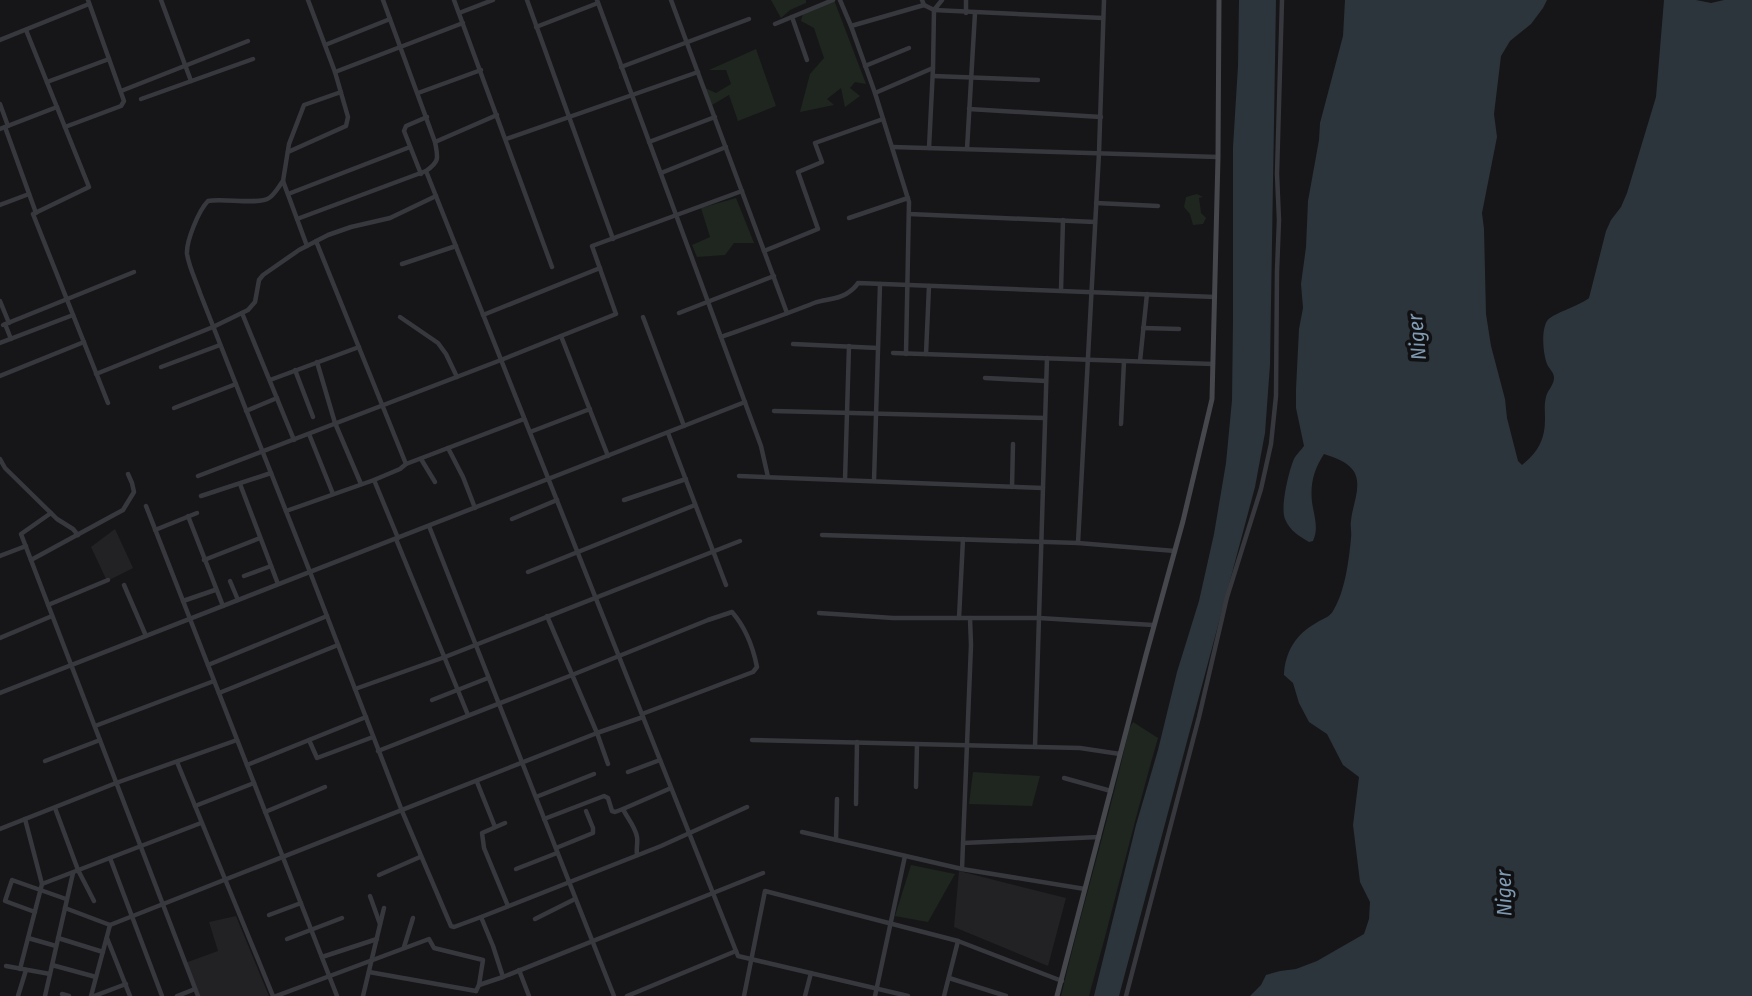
<svg xmlns="http://www.w3.org/2000/svg" width="1752" height="996" viewBox="0 0 1752 996" font-family="'Fira Sans Condensed',sans-serif">
	<style>
		.built { fill: #222225 }
		.green { fill: #1e261f }
		.water { fill: #2c353c }
		.lines { fill: none; stroke-linecap: round; stroke-linejoin: round }
		.street { stroke: #37383d; stroke-width: 4.5 }
		.secondary { stroke: #45474d; stroke-width: 5 }
		.labels { text-anchor: middle; stroke-width: 7; stroke-linejoin: round; paint-order: stroke }
		.water-label { font-size: 21px; font-style: italic; fill: #7f9bb3; stroke: #111113 }
	</style>
	<rect width="100%" height="100%" fill="#161618"/>
	<g class="built">
		<polygon points="115,529 133,568 107,581 91,547"/>
		<polygon points="959,871 1066,898 1048,966 954,927"/>
		<polygon points="236,916 269,996 199,996 185,963 218,951 209,922"/>
	</g>
	<g class="green">
		<polygon points="771,0 806,0 806,3 790,10 781,18"/>
		<polygon points="834,0 866,84 855,82 850,88 860,96 845,107 841,88 827,99 834,105 800,112 810,74 824,58 814,28 801,21 803,13"/>
		<polygon points="756,49 776,106 738,121 729,95 712,105 705,88 716,93 731,84 726,70 709,70"/>
		<polygon points="1197,194 1203,197 1199,198 1201,213 1206,218 1203,224 1193,225 1190,214 1184,207 1186,197"/>
		<polygon points="736,198 754,243 734,243 725,255 697,257 692,245 710,237 701,208"/>
		<path d="M1133,722L1158,738C1133,824 1113,910 1089,996H1061C1082,907 1109,819 1129,729Z"/>
		<polygon points="973,772 1040,776 1032,806 969,804"/>
		<polygon points="911,865 955,874 928,922 895,916"/>
	</g>
	<g class="water">
		<polygon points="1239,0 1276,0 1270,365 1265,433 1255,487 1119,996 1094,996 1136,825 1158,750 1177,672 1199,601 1214,534 1226,463 1232,400 1233,320 1233,147 1238,66"/>
		<path d="M1345,0H1547L1543,8L1531,24L1510,41L1501,56L1494,114L1497,137L1482,213L1484,229L1486,314L1491,346L1505,399L1507,418L1518,461L1522,465C1538,452 1545,440 1545,419C1545,412 1544,404 1546,397C1547,391 1554,385 1554,378C1554,372 1549,369 1547,364C1543,353 1541,331 1547,321C1551,314 1579,306 1589,298L1606,231L1611,220L1621,207L1627,193L1656,97L1664,0H1696L1711,3L1724,0H1752V996H1250L1261,985L1266,975L1280,971L1296,969L1317,961L1364,934L1369,919L1370,902L1360,882L1353,825L1359,777L1343,765L1327,734L1309,722L1299,703L1293,683L1284,675C1285,652 1296,634 1316,623C1322,619 1330,617 1333,611C1345,592 1349,560 1351,538C1352,532 1350,527 1351,521C1352,505 1364,483 1352,469C1346,461 1333,457 1324,454C1314,469 1310,484 1312,502C1314,516 1319,528 1313,541L1309,542C1299,536 1290,531 1285,519C1280,508 1289,470 1294,459C1296,455 1301,450 1304,446L1296,408V389L1299,329L1303,308L1301,284L1306,247L1308,201L1319,140L1320,123L1343,36Z"/>
	</g>
	<g class="lines">
		<g class="street">
			<polyline points="161,0 191,81"/>
			<path d="M383,0L435,142C438,158 440,161 426,171L738,956L908,996"/>
			<polyline points="454,0 552,267"/>
			<polyline points="527,0 613,239"/>
			<polyline points="597,0 761,446 768,477"/>
			<polyline points="671,0 787,313"/>
			<polyline points="840,0 851,26 875,93 909,202 906,354"/>
			<polyline points="922,0 924,5 934,10 1103,18"/>
			<polyline points="459,13 493,0"/>
			<polyline points="966,13 966,0"/>
			<polyline points="792,17 807,60"/>
			<polyline points="775,24 833,0"/>
			<polyline points="851,26 924,5"/>
			<polyline points="536,27 598,3"/>
			<polyline points="26,30 89,187 33,214 108,403"/>
			<polyline points="0,40 89,4"/>
			<polyline points="325,45 390,19"/>
			<polyline points="865,66 909,48"/>
			<polyline points="621,67 749,19"/>
			<polyline points="335,72 463,23"/>
			<polyline points="933,76 1038,80"/>
			<polyline points="47,82 109,59"/>
			<polyline points="121,91 248,41"/>
			<polyline points="418,93 481,70"/>
			<polyline points="875,93 933,68"/>
			<polyline points="141,99 253,59"/>
			<polyline points="0,104 8,126"/>
			<polyline points="969,109 1101,117"/>
			<polyline points="5,127 36,213"/>
			<polyline points="65,127 121,106 124,101 88,0"/>
			<polyline points="0,129 57,107"/>
			<polyline points="506,139 698,72"/>
			<polyline points="435,142 497,115"/>
			<polyline points="649,142 715,117"/>
			<polyline points="892,147 1218,157"/>
			<polyline points="929,148 933,68 934,10 942,0"/>
			<polyline points="967,149 975,13"/>
			<polyline points="288,152 346,126 348,117 335,72 308,0"/>
			<polyline points="661,173 726,147"/>
			<polyline points="421,174 404,131 406,126 427,117"/>
			<path d="M283,181C279,186 275,194 269,198C259,205 223,198 208,201C199,210 186,241 187,254C189,267 196,281 200,293L310,572L402,811L451,926L454,927L481,917L661,846L747,807"/>
			<polyline points="288,194 410,147"/>
			<polyline points="1096,203 1158,206"/>
			<polyline points="0,205 29,194"/>
			<polyline points="909,214 1095,222"/>
			<polyline points="849,218 908,198"/>
			<polyline points="297,219 426,171"/>
			<polyline points="316,241 406,464"/>
			<polyline points="307,246 283,181 289,144 304,105 341,92"/>
			<polyline points="764,251 818,229 798,172 822,162 815,143 883,119"/>
			<polyline points="402,264 456,246"/>
			<polyline points="1061,290 1063,220"/>
			<polyline points="0,301 9,323"/>
			<polyline points="242,313 294,440"/>
			<polyline points="679,313 774,276"/>
			<polyline points="483,315 600,268"/>
			<polyline points="400,317 438,343 446,354 457,377"/>
			<polyline points="643,317 684,426"/>
			<polyline points="5,324 11,339"/>
			<polyline points="3,325 134,272"/>
			<polyline points="1143,328 1179,329"/>
			<polyline points="561,336 608,456"/>
			<path d="M721,337C752,326 784,315 814,303C825,299 836,300 846,294C851,291 855,288 858,283L1215,297"/>
			<polyline points="0,343 73,315"/>
			<polyline points="793,344 878,348"/>
			<polyline points="893,353 1213,364"/>
			<polyline points="926,354 929,286"/>
			<polyline points="1140,361 1147,294"/>
			<polyline points="317,362 335,423 361,484"/>
			<polyline points="161,367 220,345"/>
			<polyline points="295,370 313,417"/>
			<polyline points="96,374 213,327 248,310 255,302 259,280 263,275 299,250 328,235 351,227 390,218 436,196"/>
			<polyline points="0,376 84,342"/>
			<polyline points="985,378 1046,381"/>
			<polyline points="270,380 359,347"/>
			<polyline points="174,408 236,384"/>
			<polyline points="246,411 277,398"/>
			<polyline points="774,411 1045,418"/>
			<polyline points="1121,424 1124,361"/>
			<polyline points="530,432 590,409"/>
			<polyline points="668,433 726,585"/>
			<polyline points="309,434 333,494"/>
			<polyline points="448,448 463,477 475,508"/>
			<polyline points="0,459 5,468 57,519 73,529 78,535"/>
			<polyline points="421,459 435,482"/>
			<polyline points="198,476 501,360 616,314 592,246 742,191"/>
			<polyline points="739,476 1043,488"/>
			<polyline points="374,480 398,538"/>
			<polyline points="845,480 849,346"/>
			<polyline points="874,481 880,284"/>
			<polyline points="240,484 278,584"/>
			<polyline points="1012,487 1013,444"/>
			<polyline points="201,496 271,473"/>
			<polyline points="624,500 686,479"/>
			<polyline points="146,506 337,996"/>
			<polyline points="286,511 374,480 400,469 406,464 524,419"/>
			<polyline points="51,513 21,534 198,996"/>
			<polyline points="188,516 223,606"/>
			<polyline points="512,519 557,500"/>
			<polyline points="429,526 614,996"/>
			<polyline points="155,530 197,513"/>
			<polyline points="822,535 1078,543 1175,551"/>
			<polyline points="396,539 468,715"/>
			<polyline points="1078,543 1099,153 1104,0"/>
			<polyline points="0,556 26,546"/>
			<polyline points="31,560 123,510 134,492 132,483 128,474"/>
			<polyline points="204,560 260,538"/>
			<polyline points="528,572 695,505"/>
			<polyline points="244,576 271,566"/>
			<polyline points="230,581 238,600"/>
			<polyline points="124,585 146,636"/>
			<polyline points="183,601 215,590"/>
			<polyline points="48,605 108,580"/>
			<polyline points="819,613 893,618 1039,618 1153,625"/>
			<polyline points="547,616 597,733 608,764"/>
			<polyline points="959,618 963,539"/>
			<polyline points="0,638 52,616"/>
			<polyline points="208,665 327,616"/>
			<polyline points="355,689 445,657 740,541"/>
			<polyline points="0,693 745,402"/>
			<polyline points="219,693 338,645"/>
			<polyline points="432,700 488,678"/>
			<polyline points="95,726 214,681"/>
			<polyline points="309,740 317,758 373,737"/>
			<polyline points="752,740 1080,748 1120,754"/>
			<polyline points="1035,747 1047,358"/>
			<path d="M378,751L572,675L708,620L732,612C746,628 753,647 757,667L753,672L642,714"/>
			<polyline points="45,761 100,740"/>
			<polyline points="177,762 273,996"/>
			<polyline points="247,765 366,717"/>
			<polyline points="628,772 660,760"/>
			<polyline points="1064,778 1111,791"/>
			<polyline points="477,782 495,827"/>
			<polyline points="916,787 917,744"/>
			<polyline points="536,797 594,774"/>
			<polyline points="856,804 857,742"/>
			<polyline points="195,806 254,783"/>
			<polyline points="55,808 78,870 94,901"/>
			<polyline points="265,812 325,787"/>
			<polyline points="544,819 604,796 608,798 612,811 615,812 623,809"/>
			<polyline points="505,823 482,833 484,848 508,906"/>
			<polyline points="0,829 116,783 237,740"/>
			<polyline points="802,832 962,869 1085,889"/>
			<polyline points="836,840 837,799"/>
			<polyline points="963,843 1099,837"/>
			<polyline points="556,848 593,833 593,828 586,811"/>
			<path d="M637,855C636,849 638,842 637,837C635,826 627,818 623,809L671,788"/>
			<polyline points="110,858 162,996"/>
			<polyline points="516,869 557,853"/>
			<polyline points="962,869 971,645 970,618"/>
			<polyline points="379,875 420,857"/>
			<polyline points="42,884 201,823"/>
			<polyline points="370,896 380,924"/>
			<polyline points="65,908 110,925 597,733 643,717"/>
			<polyline points="35,912 5,901 12,880 66,899"/>
			<polyline points="269,915 301,903"/>
			<polyline points="481,917 493,946 503,977"/>
			<polyline points="535,919 575,899"/>
			<polyline points="28,938 56,946"/>
			<polyline points="58,938 103,952"/>
			<polyline points="107,938 130,996"/>
			<polyline points="287,939 342,918"/>
			<polyline points="404,947 413,918"/>
			<polyline points="322,957 377,939"/>
			<polyline points="52,965 96,977"/>
			<polyline points="6,966 50,974"/>
			<polyline points="20,969 42,884 25,819"/>
			<polyline points="519,970 529,996"/>
			<polyline points="369,972 476,991"/>
			<polyline points="949,978 1006,996"/>
			<polyline points="479,985 503,977 763,873"/>
			<polyline points="62,994 69,996"/>
			<polyline points="18,996 26,970"/>
			<polyline points="45,996 73,873"/>
			<polyline points="91,996 110,925"/>
			<polyline points="94,996 126,984"/>
			<polyline points="177,996 195,989"/>
			<polyline points="276,996 429,939 434,948 483,960 479,985 476,991"/>
			<polyline points="363,996 384,908"/>
			<polyline points="627,996 736,951"/>
			<polyline points="744,996 765,891 958,941 1062,981"/>
			<polyline points="805,996 811,973"/>
			<polyline points="875,996 905,856"/>
			<polyline points="944,996 958,941"/>
			<polyline points="1126,996 1199,717 1227,597 1261,489 1271,444 1276,396 1277,271 1279,220 1277,174 1282,0"/>
		</g>
		<polyline class="secondary" points="1057,996 1146,655 1183,521 1212,399 1218,157 1219,0"/>
	</g>
	<g class="labels">
		<g class="water-label">
			<text transform="translate(1417 337) rotate(-95)" y="7">Niger</text>
			<text transform="translate(1504 893) rotate(-91)" y="7">Niger</text>
		</g>
	</g>
</svg>
